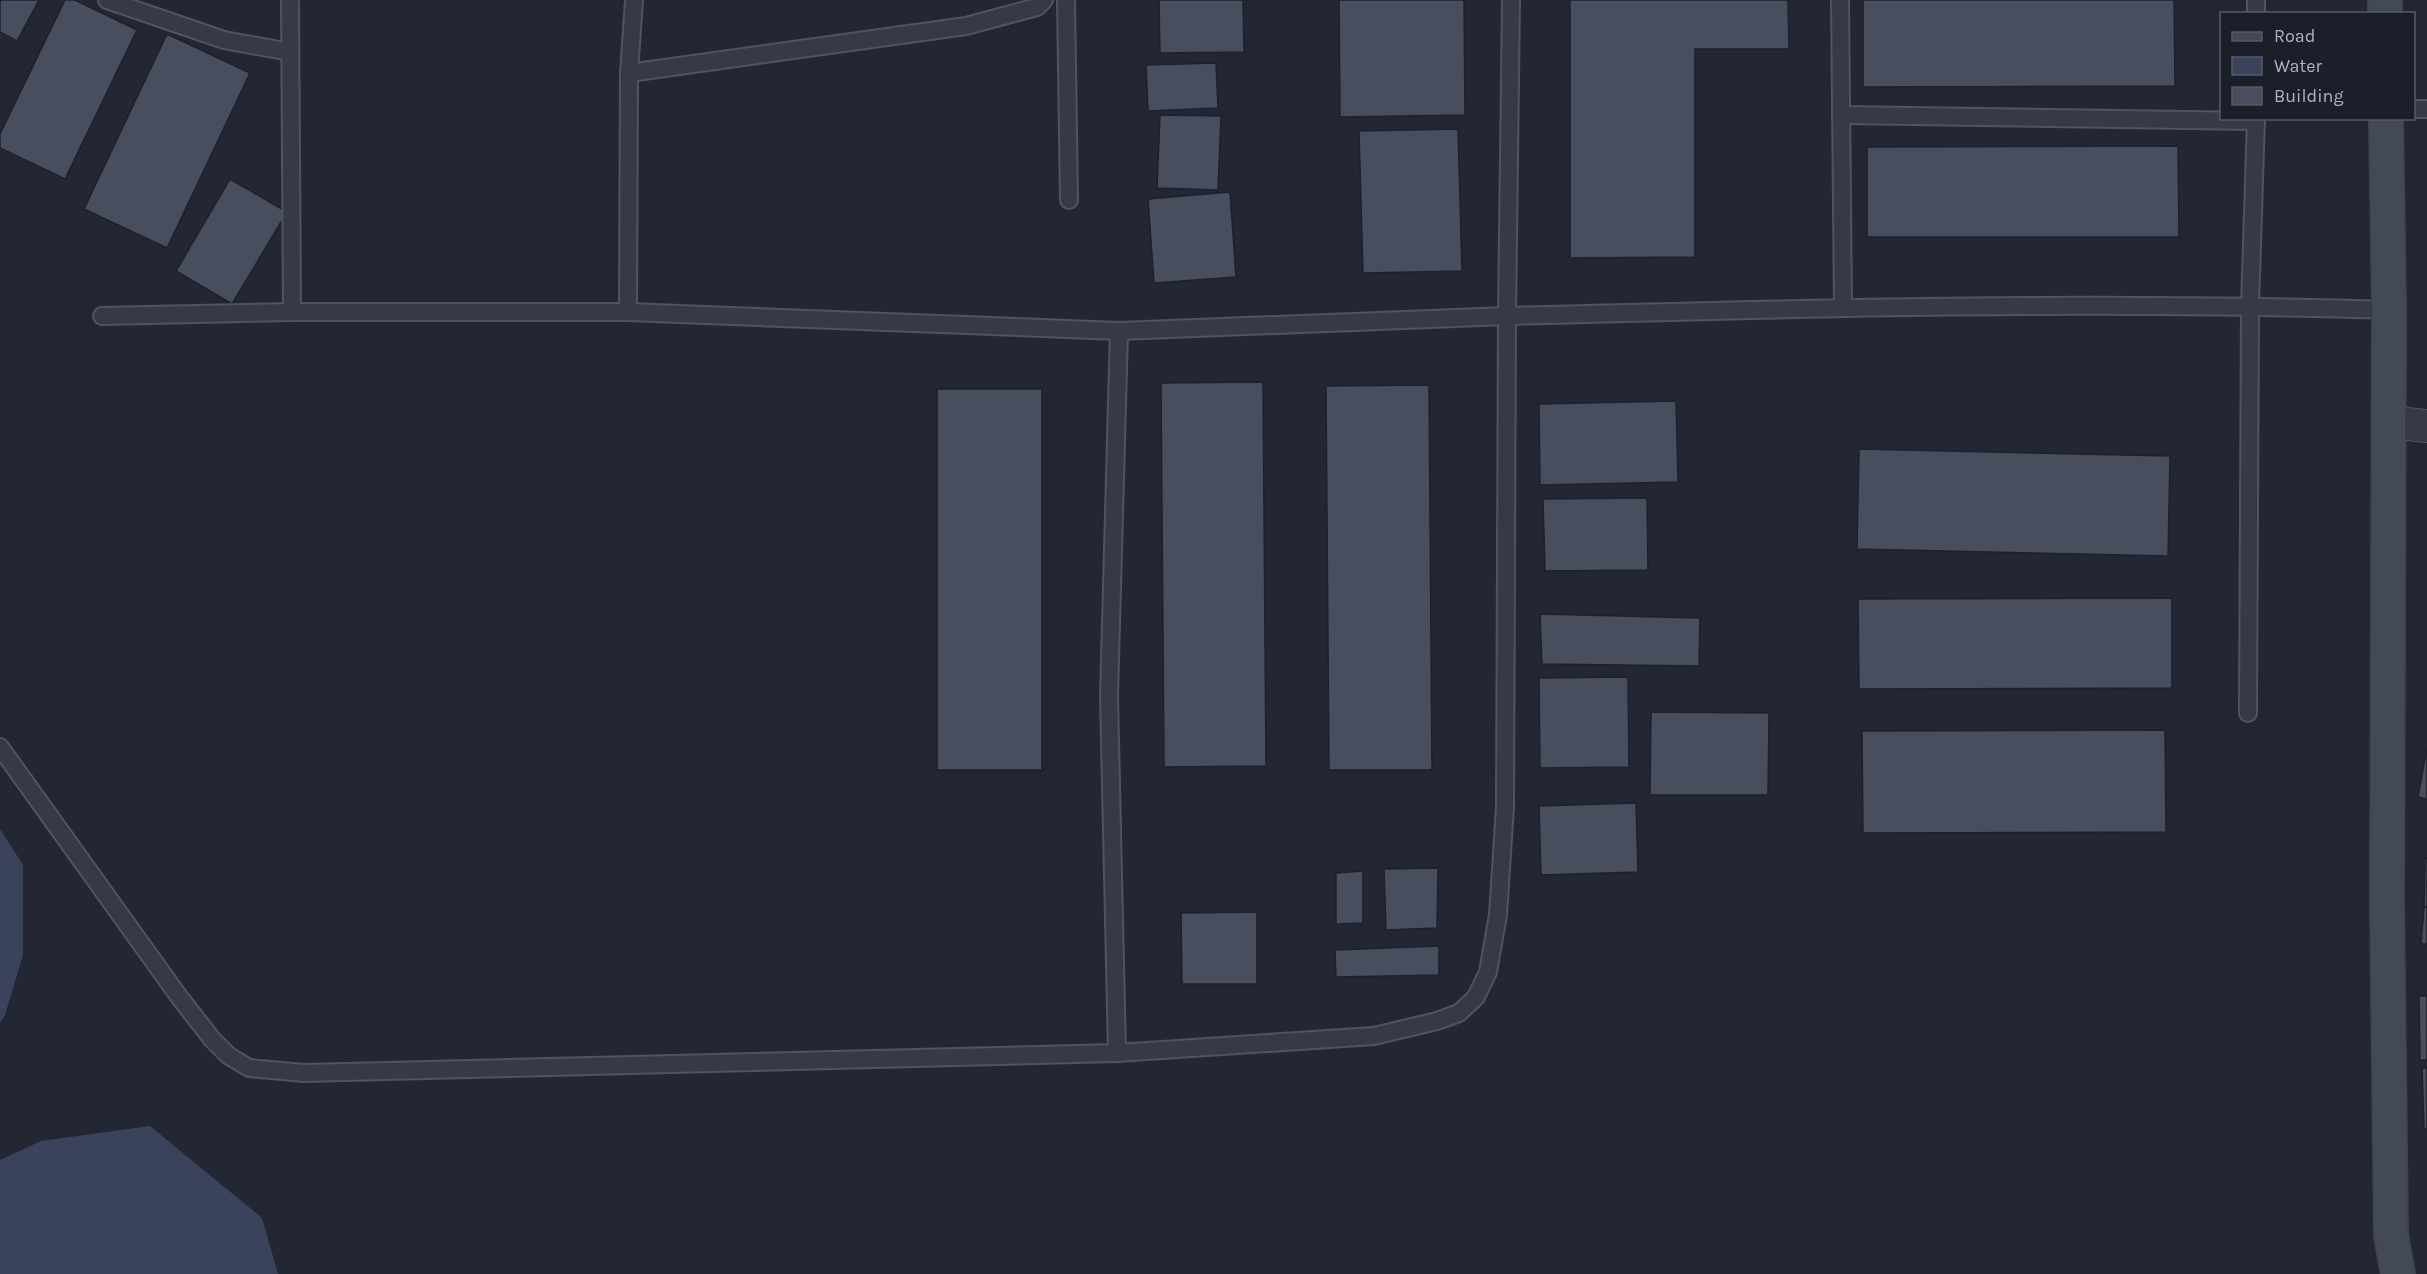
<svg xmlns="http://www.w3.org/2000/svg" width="2427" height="1274" viewBox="0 0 2427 1274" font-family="Karla,sans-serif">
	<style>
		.water { fill: #3a435b }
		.building { fill: #494e5e; stroke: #1d212c; stroke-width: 1.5 }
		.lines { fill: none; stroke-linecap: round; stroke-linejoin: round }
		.lane-casing { stroke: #505460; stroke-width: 20 }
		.street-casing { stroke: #505460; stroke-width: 34 }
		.secondary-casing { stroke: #3f434f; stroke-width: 36 }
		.lane { stroke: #363a45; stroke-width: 16 }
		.street { stroke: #363a45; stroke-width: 32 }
		.secondary { stroke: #444958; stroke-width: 33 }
	</style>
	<rect width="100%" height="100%" fill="#232734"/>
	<g class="water">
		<polygon points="0,829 23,865 23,955 5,1015 0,1023"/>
		<polygon points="150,1126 262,1218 278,1274 0,1274 0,1160 41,1141"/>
	</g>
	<g class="building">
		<polygon points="0,0 39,0 17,41 0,32"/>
		<polygon points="65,0 75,0 137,30 65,179 0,148 0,134"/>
		<polygon points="1159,0 1243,0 1244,52 1160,53"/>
		<polygon points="1339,0 1464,0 1465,115 1340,117"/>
		<polygon points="1570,0 1788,0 1789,49 1695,49 1695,257 1570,258"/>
		<polygon points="1863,0 2174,0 2175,86 1863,87"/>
		<polygon points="167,34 250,73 167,248 84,209"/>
		<polygon points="1216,63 1218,108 1148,111 1146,65"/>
		<polygon points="1160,115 1221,116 1218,190 1157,188"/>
		<polygon points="1458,129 1462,271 1363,273 1359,131"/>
		<polygon points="2178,146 2179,237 1867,237 1867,147"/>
		<polygon points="230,179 287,212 232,304 176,271"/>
		<polygon points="1230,192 1236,277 1154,283 1148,199"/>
		<polygon points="1263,382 1266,766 1164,767 1161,383"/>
		<polygon points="1429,385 1432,770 1329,770 1326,386"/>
		<rect x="937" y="389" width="105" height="381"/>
		<polygon points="1676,401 1678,482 1540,485 1539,404"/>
		<polygon points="1859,449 2170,456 2168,556 1857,549"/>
		<polygon points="1647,498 1648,570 1545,571 1543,499"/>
		<polygon points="2172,598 2172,688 1859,689 1858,599"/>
		<polygon points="1540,614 1700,618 1699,666 1542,664"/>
		<polygon points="1628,677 1629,767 1540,768 1539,678"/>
		<polygon points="1651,712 1769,713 1768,795 1650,795"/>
		<polygon points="2165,730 2166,832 1863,833 1862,731"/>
		<polygon points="2427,747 2427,799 2418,797"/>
		<polygon points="1636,803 1638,872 1541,875 1539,806"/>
		<polygon points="2425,858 2427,858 2427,907 2424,907"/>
		<polygon points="1438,868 1437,928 1386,930 1384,869"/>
		<polygon points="1363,871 1363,923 1336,924 1336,873"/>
		<polygon points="2424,907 2427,907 2427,944 2421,944"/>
		<polygon points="1257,912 1257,984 1182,984 1181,913"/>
		<polygon points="1439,946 1439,975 1336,977 1335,950"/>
		<polygon points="2419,996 2427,996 2427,1060 2420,1060"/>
		<polygon points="2422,1068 2427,1068 2427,1129 2424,1129"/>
	</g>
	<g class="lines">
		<g class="lane-casing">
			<g id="lane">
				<polyline points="107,0 224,40 290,52"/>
				<polyline points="1066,0 1069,200"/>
				<path d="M1511,0L1507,316C1801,308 2095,301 2389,310"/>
				<polyline points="1840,0 1843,306"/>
				<polyline points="2256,0 2256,14"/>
				<polyline points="629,73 966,26 1037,7 1044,0"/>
				<polyline points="2414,109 2427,109"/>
				<polyline points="1841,115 2256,121"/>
				<polyline points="628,312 629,73 634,0"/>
				<polyline points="102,316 292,312"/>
				<polyline points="2248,713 2250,307 2256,118"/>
				<polyline points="0,747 180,998 212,1039 229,1056 249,1068 304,1073 1117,1053 1374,1036 1437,1021 1459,1013 1476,997 1488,972 1498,915 1505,807 1507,316 1119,331 628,312 292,312 290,0"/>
				<polyline points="1117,1053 1109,696 1119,331"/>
			</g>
		</g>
		<g class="street-casing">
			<polyline id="street" points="2389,422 2427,426"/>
		</g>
		<g class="secondary-casing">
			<g id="secondary">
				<polyline points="2385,0 2385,14"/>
				<polyline points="2386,118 2389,310 2387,903 2391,1235 2398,1274"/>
			</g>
		</g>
		<use href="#lane" class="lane"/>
		<use href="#street" class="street"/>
		<use href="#secondary" class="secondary"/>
	</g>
	<rect x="2220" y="12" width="195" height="108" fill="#1b1f2a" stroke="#575b67" stroke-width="1.5"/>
	<rect x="2232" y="32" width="30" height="9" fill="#444958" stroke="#575b67" stroke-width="1.5"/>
	<text x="2274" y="42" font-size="18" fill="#b0b4c2">Road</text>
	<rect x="2232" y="57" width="30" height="18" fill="#3a435b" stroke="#575b67" stroke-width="1.5"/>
	<text x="2274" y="72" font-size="18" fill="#b0b4c2">Water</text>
	<rect x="2232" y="87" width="30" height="18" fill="#494e5e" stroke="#575b67" stroke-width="1.5"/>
	<text x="2274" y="102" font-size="18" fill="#b0b4c2">Building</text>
</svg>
